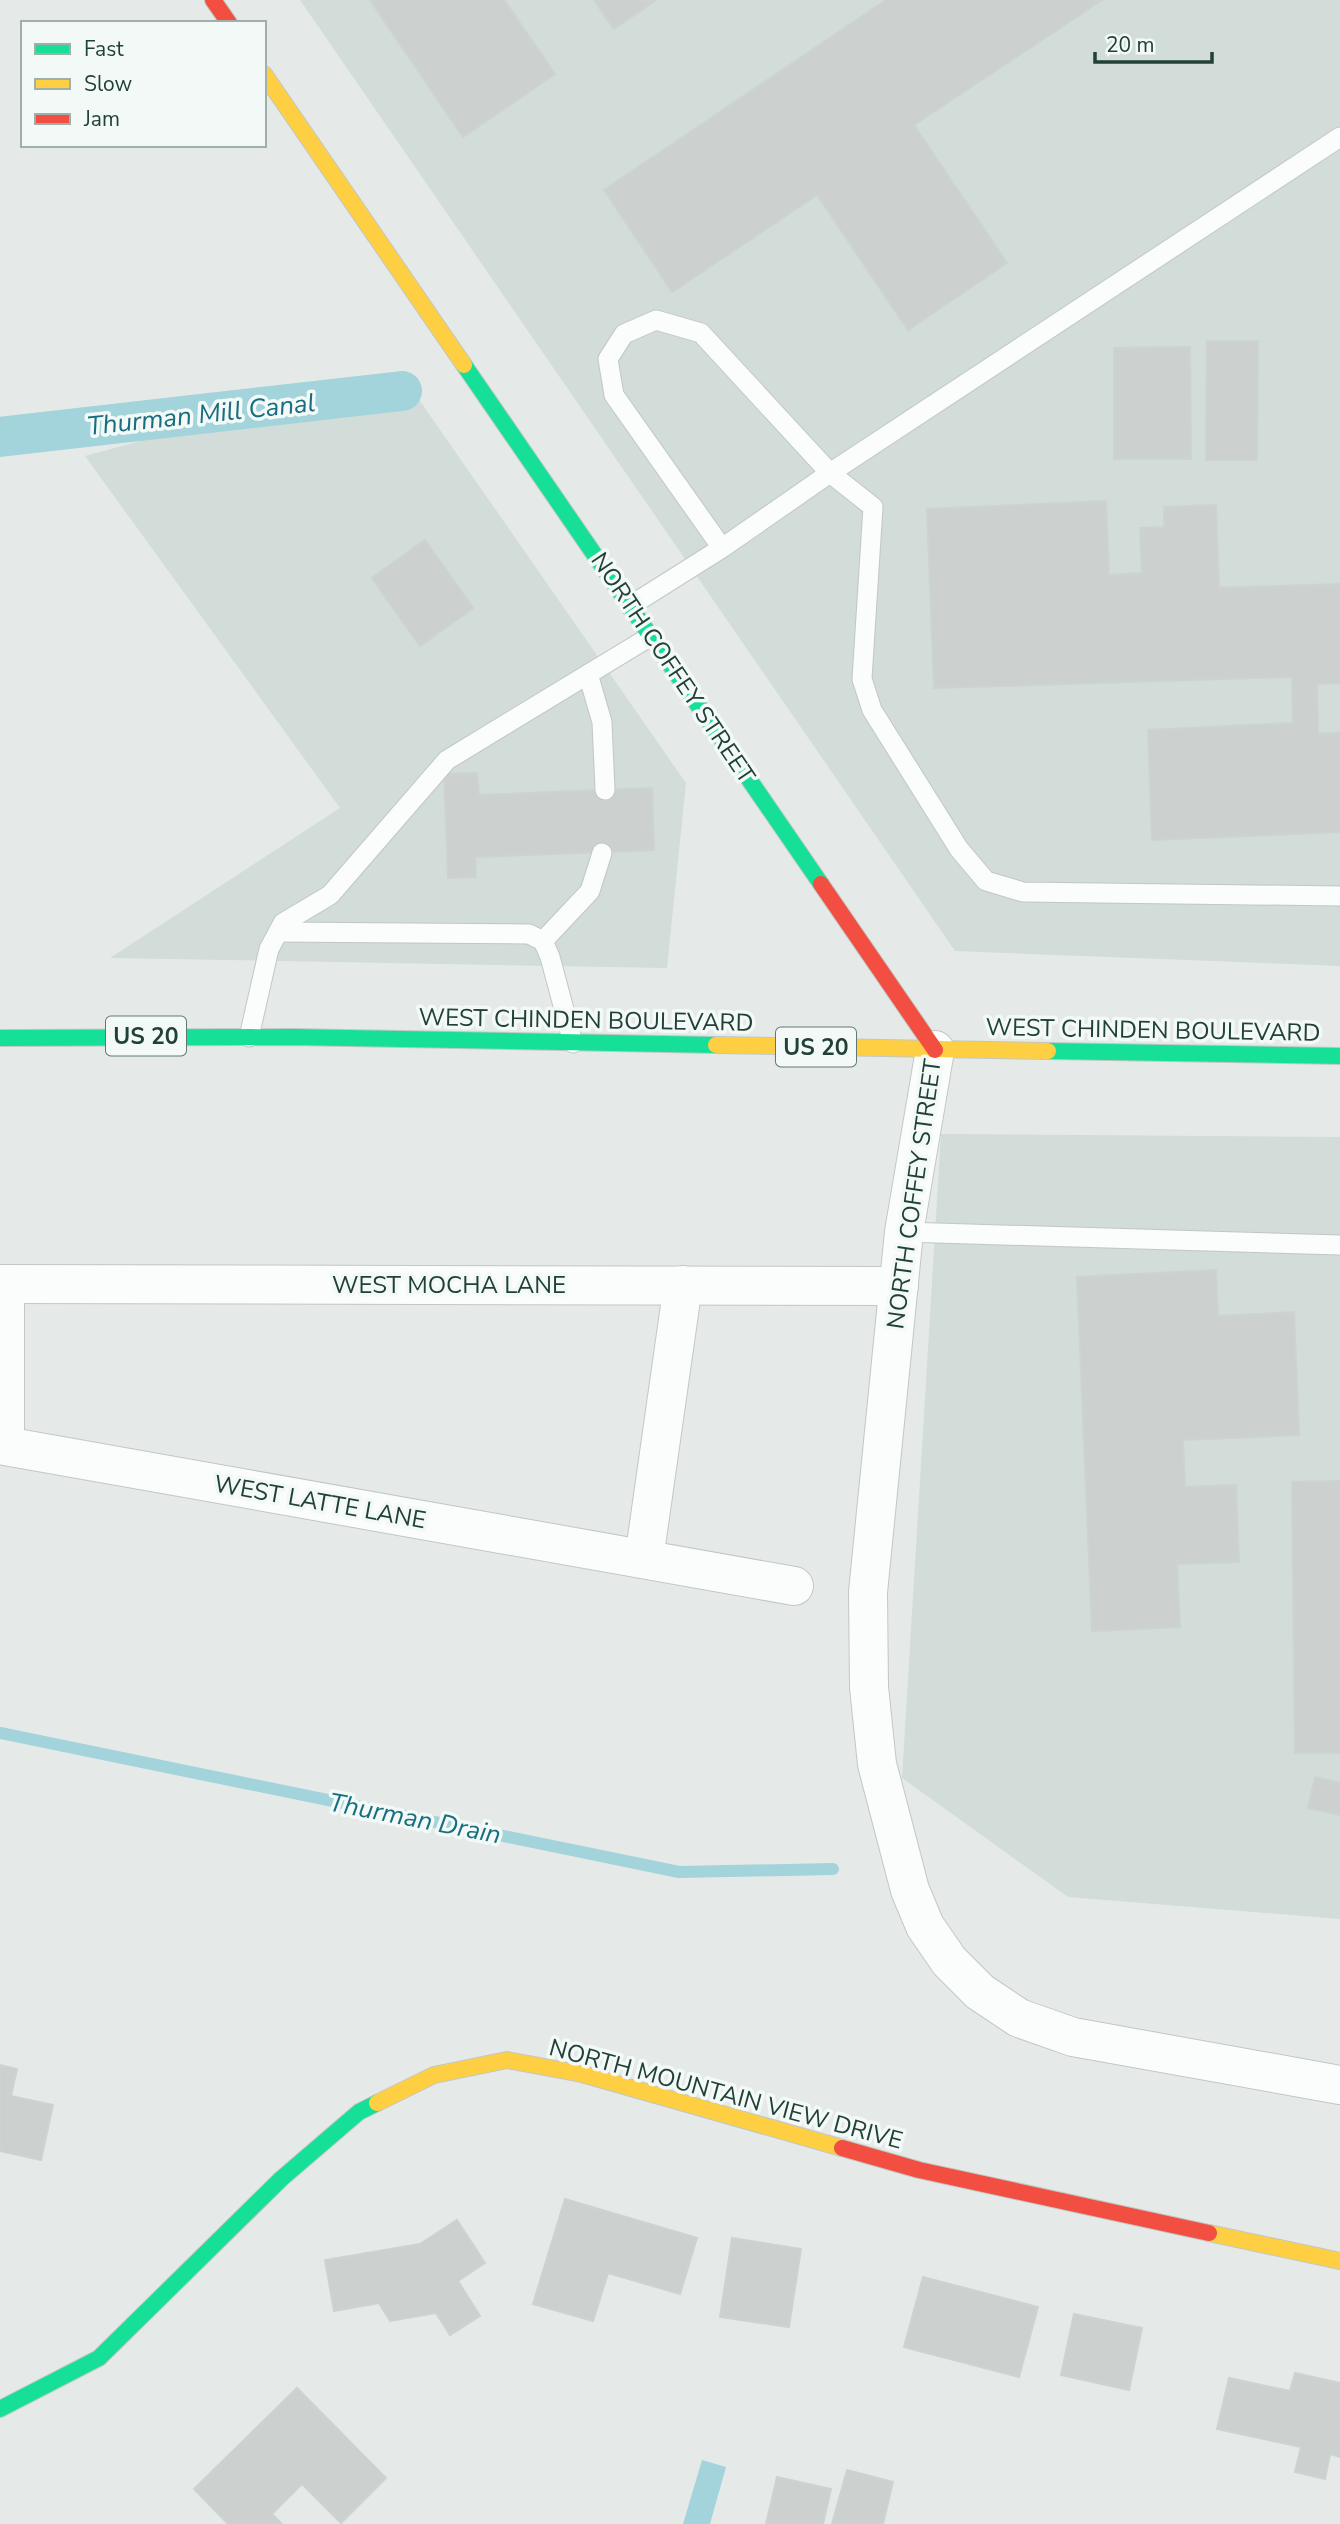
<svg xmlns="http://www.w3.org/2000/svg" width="1340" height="2524" viewBox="0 0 1340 2524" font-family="'Nunito Sans',sans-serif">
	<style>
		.built { fill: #d2dcd8 }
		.water { fill: #a3d3db }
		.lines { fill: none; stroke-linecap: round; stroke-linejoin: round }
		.stream { stroke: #a3d3db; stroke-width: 12 }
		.canal { stroke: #a3d3db; stroke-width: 40 }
		.building { fill: #ccd1cf; stroke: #cdd3d1; stroke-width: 2 }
		.lane-casing { stroke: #c2c7c5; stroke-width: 21 }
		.street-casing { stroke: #c2c7c5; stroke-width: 40 }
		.fast-casing { stroke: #c0c8c5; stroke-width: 18 }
		.slow-casing { stroke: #c0c8c5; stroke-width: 18 }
		.jam-casing { stroke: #c0c8c5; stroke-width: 18 }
		.lane { stroke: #fbfcfc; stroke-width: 19 }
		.street { stroke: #fbfcfc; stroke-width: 38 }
		.fast { stroke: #16e098; stroke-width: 16 }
		.slow { stroke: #ffcf43; stroke-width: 16 }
		.jam { stroke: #f24e42; stroke-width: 16 }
		.labels { text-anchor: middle; stroke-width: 7; stroke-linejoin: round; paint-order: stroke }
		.shield { fill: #f3f9f6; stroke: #607870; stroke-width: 2 }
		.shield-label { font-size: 23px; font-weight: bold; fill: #214037 }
		.street-label { font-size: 24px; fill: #214037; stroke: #f3f9f6 }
		.water-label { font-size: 26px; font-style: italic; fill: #176e80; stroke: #f3f9f6 }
	</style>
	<rect width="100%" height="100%" fill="#e5eae8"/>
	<g class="built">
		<polygon points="300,0 1340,0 1340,966 955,951"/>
		<polygon points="399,371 686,783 667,968 110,958 340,808 85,456"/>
		<polygon points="941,1134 1340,1137 1340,1919 1068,1897 902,1778"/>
	</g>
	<polygon class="water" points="702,2460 726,2467 710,2524 683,2524"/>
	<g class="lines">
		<polyline class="stream" points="0,1733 679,1872 833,1869"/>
		<polyline class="canal" points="0,437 402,391"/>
	</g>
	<g class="building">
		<polygon points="370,0 504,0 555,74 463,137"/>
		<polygon points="594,0 656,0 614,29"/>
		<polygon points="886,0 1102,0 914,125 1007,263 908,330 817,195 672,292 604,190"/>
		<polygon points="1207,341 1258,341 1257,460 1206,460"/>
		<polygon points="1190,347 1191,459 1114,459 1114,348"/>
		<polygon points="1106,501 1109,575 1142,573 1140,528 1164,527 1164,507 1216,505 1219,588 1340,584 1340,683 1317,684 1318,734 1340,733 1340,832 1152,840 1148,730 1293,723 1292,677 934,688 927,509"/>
		<polygon points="425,540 473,608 420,646 372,578"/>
		<polygon points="477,773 479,795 652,788 654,850 475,857 476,877 448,878 444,774"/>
		<polygon points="1216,1270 1218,1316 1294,1312 1299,1435 1183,1440 1185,1487 1236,1485 1239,1562 1177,1564 1180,1627 1092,1631 1077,1277"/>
		<polygon points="1340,1481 1340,1753 1295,1753 1292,1482"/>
		<polygon points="1315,1777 1340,1783 1340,1815 1308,1808"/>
		<polygon points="0,2065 17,2069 11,2096 53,2105 41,2160 0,2151"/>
		<polygon points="565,2199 697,2238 680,2294 608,2273 593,2321 533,2304"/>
		<polygon points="457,2220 485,2263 458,2281 480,2316 450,2335 436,2313 390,2321 379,2303 334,2311 325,2260 420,2244"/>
		<polygon points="732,2238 801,2249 789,2327 720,2317"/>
		<polygon points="923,2277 1038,2307 1019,2377 904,2347"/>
		<polygon points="1074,2314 1142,2328 1129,2390 1061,2375"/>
		<polygon points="1295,2373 1340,2383 1340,2457 1330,2454 1325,2479 1295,2472 1301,2447 1217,2429 1229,2378 1290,2391"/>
		<polygon points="297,2388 386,2478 341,2523 302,2484 272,2514 282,2524 228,2524 194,2489"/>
		<polygon points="847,2470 893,2482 883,2524 832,2524"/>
		<polygon points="777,2477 831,2489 823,2524 766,2524"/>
	</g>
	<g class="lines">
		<g class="lane-casing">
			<g id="lane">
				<polyline points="1340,137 830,473 873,507 862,679 872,710 959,849 986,881 1023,892 1340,896"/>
				<polyline points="630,606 722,548 830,473 701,333 656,320 624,334 608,359 614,395 722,548"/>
				<polyline points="588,674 602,722 605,790"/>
				<polyline points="278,932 529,934 543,941 550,957 573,1043"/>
				<polyline points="543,941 590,891 602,853"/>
				<polyline points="249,1037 269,949 283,923 330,895 447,760 651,636"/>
				<polyline points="904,1232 1340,1245"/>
			</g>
		</g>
		<g class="street-casing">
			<g id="street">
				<polyline points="935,1050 904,1232 868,1592 869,1687 877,1764 910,1890 925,1926 949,1961 980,1992 1019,2018 1073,2037 1340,2085"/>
				<polyline points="0,1284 899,1286"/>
				<polyline points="5,1284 5,1446 794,1586"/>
				<polyline points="644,1559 683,1285"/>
			</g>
		</g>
		<g class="fast-casing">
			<g id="fast">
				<polyline points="464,365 821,884"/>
				<polyline points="0,1038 292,1037 716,1045"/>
				<polyline points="1048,1051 1340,1056"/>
				<polyline points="0,2409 99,2358 281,2179 359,2112 377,2103"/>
			</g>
		</g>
		<g class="slow-casing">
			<g id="slow">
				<polyline points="264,74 464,365"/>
				<polyline points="716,1045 1048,1051"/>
				<polyline points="377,2103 434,2075 507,2060 582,2074 842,2148"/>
				<polyline points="1209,2233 1340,2261"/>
			</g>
		</g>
		<g class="jam-casing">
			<g id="jam">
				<polyline points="213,0 229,23"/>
				<polyline points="821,884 935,1050"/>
				<polyline points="842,2148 919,2170 1209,2233"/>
			</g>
		</g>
		<use href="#lane" class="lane"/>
		<use href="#street" class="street"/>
		<use href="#fast" class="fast"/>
		<use href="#slow" class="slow"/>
		<use href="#jam" class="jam"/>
	</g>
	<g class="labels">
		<g class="shield">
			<rect x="106" y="1016.5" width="80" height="39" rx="5"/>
			<rect x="776" y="1027.5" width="80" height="39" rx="5"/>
		</g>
		<g class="shield-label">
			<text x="146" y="1044">US 20</text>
			<text x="816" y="1055">US 20</text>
		</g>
		<g class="street-label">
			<text transform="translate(673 668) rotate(56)" y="8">NORTH COFFEY STREET</text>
			<text transform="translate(586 1020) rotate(1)" y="8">WEST CHINDEN BOULEVARD</text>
			<text transform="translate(1153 1030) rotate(1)" y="8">WEST CHINDEN BOULEVARD</text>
			<text transform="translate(914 1194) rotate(-82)" y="8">NORTH COFFEY STREET</text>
			<text x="449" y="1293">WEST MOCHA LANE</text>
			<text transform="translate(320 1502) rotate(10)" y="8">WEST LATTE LANE</text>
			<text transform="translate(726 2094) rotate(15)" y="8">NORTH MOUNTAIN VIEW DRIVE</text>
		</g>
		<g class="water-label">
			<text transform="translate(201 414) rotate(-6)" y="9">Thurman Mill Canal</text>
			<text transform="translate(415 1818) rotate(11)" y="9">Thurman Drain</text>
		</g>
	</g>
	<rect x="21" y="21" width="245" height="126" fill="#f3f9f6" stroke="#9fafaa" stroke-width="2"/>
	<rect x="35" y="44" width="35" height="10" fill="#16e098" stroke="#9fafaa" stroke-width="2"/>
	<text x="84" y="56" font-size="21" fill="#214037">Fast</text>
	<rect x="35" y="79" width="35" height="10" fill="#ffcf43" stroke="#9fafaa" stroke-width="2"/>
	<text x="84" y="91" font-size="21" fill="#214037">Slow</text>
	<rect x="35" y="114" width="35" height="10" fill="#f24e42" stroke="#9fafaa" stroke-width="2"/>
	<text x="84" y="126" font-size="21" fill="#214037">Jam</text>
	<path d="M1095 52v10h117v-10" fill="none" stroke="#214037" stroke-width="3.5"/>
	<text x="1106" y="52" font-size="21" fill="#214037" stroke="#f3f9f6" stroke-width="5" paint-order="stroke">20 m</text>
</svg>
